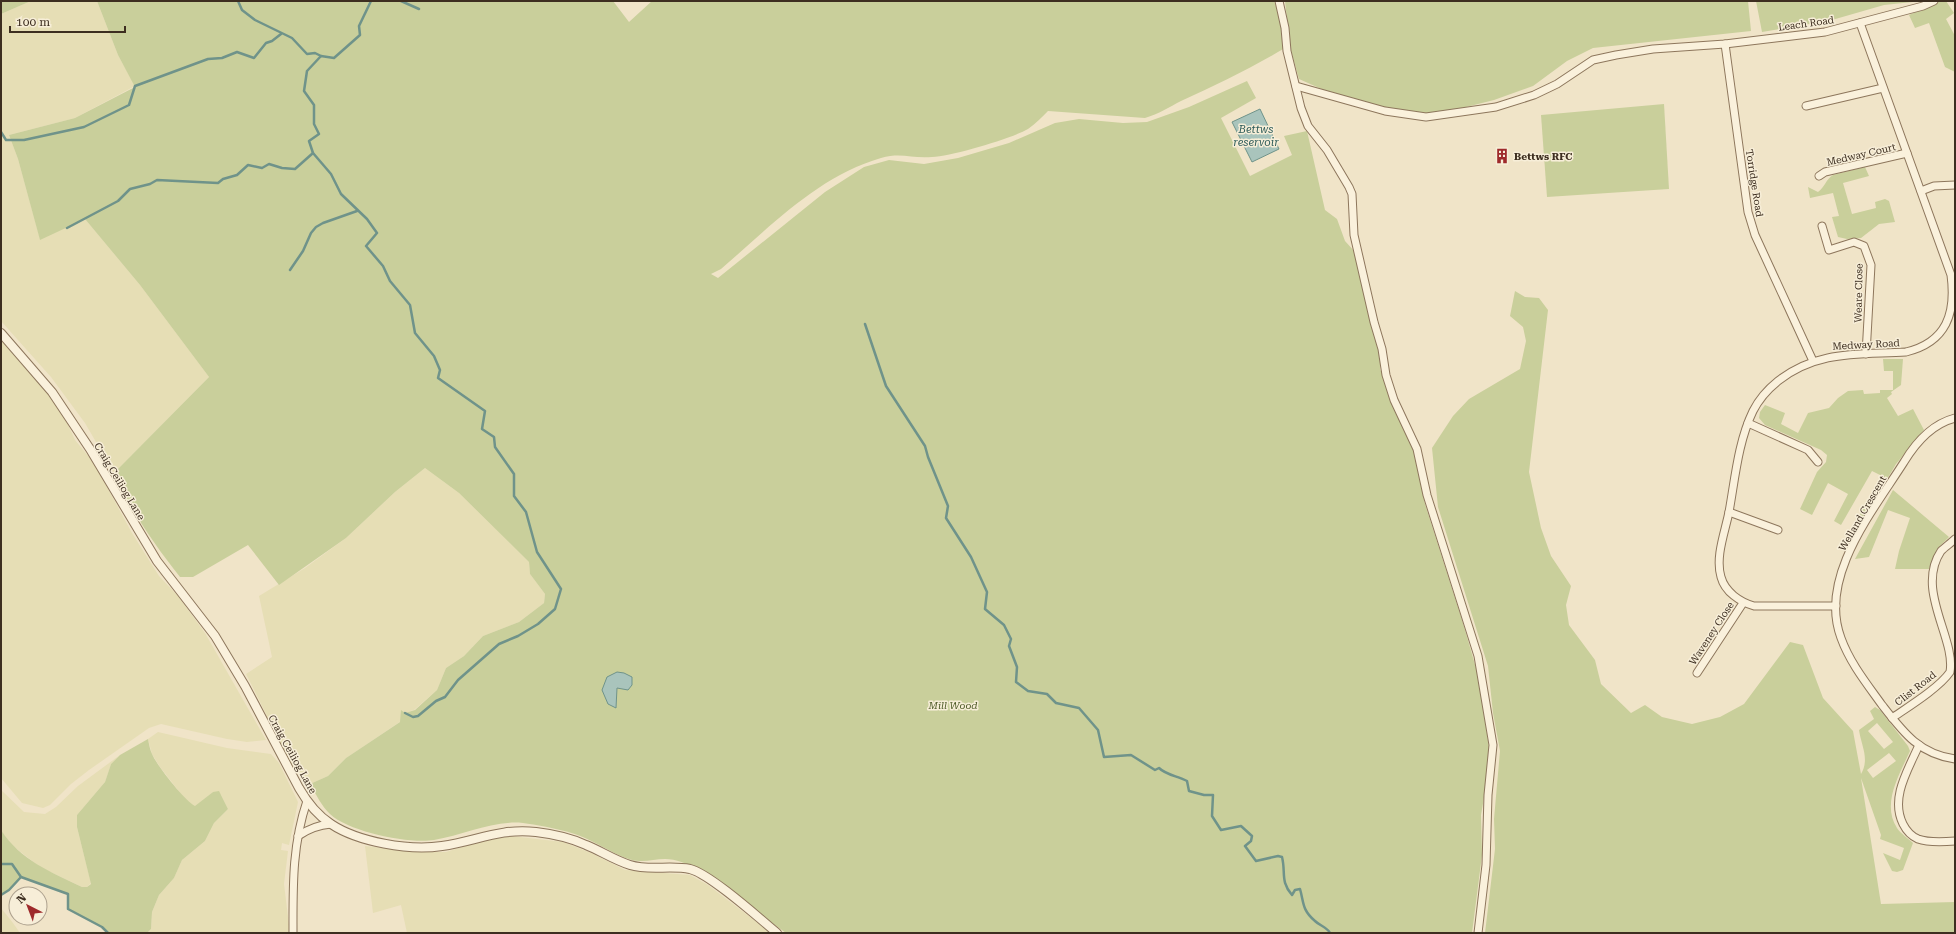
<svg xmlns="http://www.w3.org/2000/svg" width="1956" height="934" viewBox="0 0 1956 934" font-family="'Roboto Serif',serif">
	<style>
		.farmland { fill: #e6deb5 }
		.green { fill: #c9cf9b; fill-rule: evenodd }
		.water { fill: #a9c4bc; stroke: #6f938a }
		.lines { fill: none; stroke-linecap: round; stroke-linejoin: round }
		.stream { stroke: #6f938a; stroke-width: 2.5 }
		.minor-casing { stroke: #8d765c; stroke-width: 9 }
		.tertiary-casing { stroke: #8d765c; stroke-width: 10 }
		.minor { stroke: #faf1dc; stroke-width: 7 }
		.tertiary { stroke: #faf1dc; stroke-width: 8 }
		.labels { text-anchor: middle; stroke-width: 3; stroke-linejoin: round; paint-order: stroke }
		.street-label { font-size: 10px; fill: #3d2e20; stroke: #f7eed8 }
		.poi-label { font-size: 10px; font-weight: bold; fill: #3d2e20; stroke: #f7eed8; text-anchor: start }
		.park-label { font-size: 10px; font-style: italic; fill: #4d5a26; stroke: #f7eed8 }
		.water-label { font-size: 11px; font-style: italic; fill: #2f5d5a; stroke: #f7eed8 }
	</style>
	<rect width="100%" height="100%" fill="#f0e4c8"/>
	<g class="farmland">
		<polygon points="31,1 97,1 118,55 135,86 75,118 9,135 18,159 40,239 85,219 140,285 209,377 114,473 85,423 51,377 1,321 1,14"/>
		<polygon points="1,337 45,389 64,416 75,440 94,463 132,533 159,576 178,596 205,633 266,740 247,742 227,739 161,724 149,728 89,770 71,784 50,805 43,808 22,803 1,778"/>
		<polygon points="425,468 459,493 529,562 530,574 545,594 544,603 519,622 483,636 464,656 446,668 437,690 414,710 405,713 401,721 346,758 328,776 310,784 292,766 246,674 272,657 259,596 305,568 346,538 395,492"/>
		<polygon points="158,732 227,748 271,754 279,763 298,802 289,845 282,843 281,850 288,851 284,884 290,933 147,933 151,929 152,912 159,895 174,878 182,860 205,841 214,823 228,809 221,795 213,792 195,807 188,803 160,767 152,754 148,739"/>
		<polygon points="120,755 111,764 105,782 77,815 77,827 91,883 87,887 82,887 40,867 8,842 1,830 1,790 24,812 45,814 56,807 78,786"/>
		<polygon points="511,836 563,842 591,853 625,870 690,875 708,885 771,933 407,933 401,905 373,913 365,846 425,852 446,852 481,841"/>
		<polygon points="1,908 13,923 20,933 1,933"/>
	</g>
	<g class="green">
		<polygon points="1,1 31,1 1,14"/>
		<path d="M97,1H613L629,22L652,1H1274L1281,20L1285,48C1251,68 1217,85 1181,101C1169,107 1159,114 1145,118L1048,111C1042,117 1035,124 1028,129C1010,139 952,156 932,157C912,159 902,152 881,158C818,176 770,227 721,269L711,274L718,278L825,192L864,167L889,160L924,164L958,158L1009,143L1055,123L1079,119L1123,123L1147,122L1189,107L1247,81L1256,98L1221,118L1250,176L1292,155L1284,136L1307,131L1325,210L1337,219L1345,241L1355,252L1381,361L1380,369L1414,449L1425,504L1463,623L1478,675L1489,747L1487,780L1481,815L1482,855L1472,933H786L697,868C687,864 676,859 665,859C654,859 644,863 632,860C615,855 601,845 585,838C571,831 539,825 523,823C493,820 464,835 434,840C409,844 349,832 330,814C322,807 316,794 310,784L328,776L346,758L400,722L401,710L405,713L415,710L437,690L446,668L464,656L483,636L519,622L544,603L545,594L530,574L529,562L459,493L425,468L395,492L346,538L279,585L248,545L193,577H180C154,544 131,511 114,473L209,377L140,285L85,219L40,240L18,159L9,135L75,118L135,87L118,55Z"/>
		<polygon points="1285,1 1748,1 1751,31 1593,48 1567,61 1533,86 1494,100 1426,117 1344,99 1299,79 1290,47"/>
		<polygon points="1756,1 1922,1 1884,5 1832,20 1762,32"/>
		<polygon points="1940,1 1946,1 1954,13 1946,19 1955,36 1955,72 1945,67 1929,23 1915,28 1909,15"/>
		<polygon points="1664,104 1669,189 1547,197 1541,115"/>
		<path d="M1865,167L1869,176L1843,183L1852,214L1876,208L1875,202L1885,199L1889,201L1895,222L1879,224L1861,238L1847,239L1838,237L1832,217L1839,216L1833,193L1810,198L1808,187L1818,192C1825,187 1826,179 1833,175Z"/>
		<path d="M1515,291L1525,297L1539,298L1548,310L1529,472L1541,528L1551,556L1571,586L1566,605L1569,625L1595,660L1601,684L1631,713L1645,705L1662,717L1692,724L1720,717L1744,704L1790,642L1803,645L1823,698L1853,731L1861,774C1870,759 1861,745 1859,730L1874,719L1870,711L1875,707L1880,710L1908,746L1910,751C1900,774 1881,803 1897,828C1901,834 1908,838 1913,843L1903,870L1897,872L1892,871L1883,853L1900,860L1904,848L1880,839L1881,835L1861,778L1881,904L1955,902V933H1485L1495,849L1494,819L1500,751L1493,713L1488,666L1438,507L1432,448L1453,416L1469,399L1520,369L1526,341L1523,327L1510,316ZM1877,723L1893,742L1884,749L1868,731ZM1889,753L1896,761L1873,778L1867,770Z"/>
		<polygon points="1883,359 1903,359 1901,385 1891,392 1892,394 1887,398 1898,416 1913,409 1924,430 1896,464 1854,535 1849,533 1882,476 1872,471 1841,525 1834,521 1848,494 1828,483 1812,515 1800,509 1817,472 1826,462 1827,455 1821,450 1765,425 1759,418 1760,412 1765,405 1785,413 1781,424 1798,433 1808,413 1829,408 1838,398 1848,391 1863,390 1864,394 1880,393 1880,390 1893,390 1893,371 1884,371"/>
		<polygon points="1893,490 1949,537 1937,549 1929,569 1895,569 1899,551 1910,518 1888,510 1869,557 1855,559"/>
		<path d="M148,739C149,744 150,750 152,754C157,766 185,801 195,806L213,792L219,791L228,809L214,823L205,841L182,860L174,878L159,895L152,912L151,929L147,933H108L102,927L68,909V894L22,877L9,890L1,895V830C20,860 51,872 82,887H87L91,884L77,827V815L105,782L111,764L120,755Z"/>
	</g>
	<g class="water">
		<polygon points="1260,109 1279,149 1252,162 1232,122"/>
		<polygon points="617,672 624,673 632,677 632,685 628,690 617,688 616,708 608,704 602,690 607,677"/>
	</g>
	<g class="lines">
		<g class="stream">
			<polyline points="238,1 242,10 255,20 292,38 307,54 315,53 321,56"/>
			<polyline points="371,1 359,26 360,35 334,58 321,56 307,71 304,91 314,105 314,124 319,134 309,141 313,153 331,174 341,194 367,219 377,233 366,246 383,266 390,281 410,305 415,333 434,356 440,370 438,378 485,411 482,429 494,437 495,447 514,474 514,496 526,512 537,552 561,589 555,609 538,624 518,636 499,644 458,680 445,697 436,701 418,716 413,717 405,713"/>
			<polyline points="401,1 419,9"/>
			<polyline points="1,132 6,140 24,140 84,127 129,105 135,86 208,59 222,58 237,52 254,58 266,43 272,41 281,34"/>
			<polyline points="67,228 118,201 130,189 150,184 157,180 218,183 223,179 237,175 248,165 262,168 269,164 282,168 295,169 313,153"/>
			<polyline points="290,270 303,251 311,233 316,227 323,223 357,211"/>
			<path d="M865,324L886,386L925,446L928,457L948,506L946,518L971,557L987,592L985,609L1004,625L1011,639L1009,646L1017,667L1016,682L1028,691L1047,694L1056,703L1079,708L1098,730L1104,757L1131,755L1155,770L1159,768C1166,775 1178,776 1187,781L1189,791L1204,795H1213L1212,816L1221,830L1241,826L1252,836L1251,841L1245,846L1256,861L1278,856L1282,857C1286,873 1280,881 1292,895L1295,890L1300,889C1304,903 1302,910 1315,921C1320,926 1327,927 1330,933"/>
			<polyline points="1,864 12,864 21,877 68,894 68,909 102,927 108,933"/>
			<polyline points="1,895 9,890 21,877"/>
		</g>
		<g class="minor-casing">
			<g id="minor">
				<polyline points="1279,1 1285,28 1287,51 1301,108 1308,126 1327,150 1349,187 1352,194 1354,235 1374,322 1382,349 1386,375 1394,400 1417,449 1427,495 1478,656 1493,745 1488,795 1486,865 1478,933"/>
				<polyline points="1725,44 1748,212 1755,235 1813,361"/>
				<polyline points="1296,86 1385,111 1426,117 1496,107 1534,95 1557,84 1593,60 1616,55 1653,49 1725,44 1825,32 1923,6 1934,1"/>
				<polyline points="1806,106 1883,88"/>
				<polyline points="1819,176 1825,172 1907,153"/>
				<polyline points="1921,191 1934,186 1955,185"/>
				<polyline points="1822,226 1829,250 1854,242 1864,246 1871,265 1866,354"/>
				<path d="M1955,418C1932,424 1916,442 1904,462C1873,511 1818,577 1841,638C1850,663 1867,684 1882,705C1903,732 1919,754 1955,759"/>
				<polyline points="1748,423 1808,450 1818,462"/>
				<polyline points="1729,512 1778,530"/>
				<path d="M1836,606H1754C1740,602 1725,592 1721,577C1715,557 1725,532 1729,512C1735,479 1738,442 1753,411C1759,399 1768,389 1778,381C1818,350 1858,355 1906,352C1947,342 1956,313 1951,275L1860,23"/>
				<polyline points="1697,673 1743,603"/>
				<path d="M1892,718C1908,707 1939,688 1950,672C1956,638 1915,590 1941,551C1945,547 1951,543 1955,539"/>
				<path d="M1919,745C1908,770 1890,798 1903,824C1906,830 1911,836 1918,839C1929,843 1943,842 1955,841"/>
				<path d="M298,836C308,829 318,825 331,824"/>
				<path d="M293,933C293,887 292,845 307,801"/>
			</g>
		</g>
		<g class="tertiary-casing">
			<path id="tertiary" d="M1,333L52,392L90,449L157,561L215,636L245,686L299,788C307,802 317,815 331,824C358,842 409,851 442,846C477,841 499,828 536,832C553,834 571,838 586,845C601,851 614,860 630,865C649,871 670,865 690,869C710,874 759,918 777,933"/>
		</g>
		<use href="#minor" class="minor"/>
		<use href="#tertiary" class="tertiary"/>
	</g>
	<defs>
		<g id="building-bare" transform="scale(1.2)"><path d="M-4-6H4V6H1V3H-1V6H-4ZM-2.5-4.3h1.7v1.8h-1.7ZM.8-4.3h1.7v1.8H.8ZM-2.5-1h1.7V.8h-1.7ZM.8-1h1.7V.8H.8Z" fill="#9e2a2b" stroke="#f7eed8" stroke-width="2.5" paint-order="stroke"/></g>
	</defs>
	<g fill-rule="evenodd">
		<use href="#building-bare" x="1502" y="156"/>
	</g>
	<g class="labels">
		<g class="street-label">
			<text transform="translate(1806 23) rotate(-8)" y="4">Leach Road</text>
			<text transform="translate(1861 154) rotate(-13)" y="4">Medway Court</text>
			<text transform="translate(1755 183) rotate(81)" y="4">Torridge Road</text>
			<text transform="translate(1858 293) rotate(-89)" y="4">Weare Close</text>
			<text transform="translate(1866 344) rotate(-3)" y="4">Medway Road</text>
			<text transform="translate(120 481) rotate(59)" y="4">Craig Ceiliog Lane</text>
			<text transform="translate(1862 513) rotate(-60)" y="4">Welland Crescent</text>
			<text transform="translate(1711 633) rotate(-57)" y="4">Waveney Close</text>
			<text transform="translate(1915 688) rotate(-38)" y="4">Clist Road</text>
			<text transform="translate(293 754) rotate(61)" y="4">Craig Ceiliog Lane</text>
		</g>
		<g class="poi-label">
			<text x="1514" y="160">Bettws RFC</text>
		</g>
		<g class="park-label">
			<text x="953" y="709">Mill Wood</text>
		</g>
		<g class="water-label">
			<text x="1256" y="133">Bettws<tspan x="1256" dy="13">reservoir</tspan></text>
		</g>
	</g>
	<rect width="1956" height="934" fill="none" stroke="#3d2e20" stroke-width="4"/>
	<g transform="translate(28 906) rotate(318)"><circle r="19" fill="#f7eed8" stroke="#ada18e"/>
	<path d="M0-3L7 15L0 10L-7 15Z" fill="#9e2a2b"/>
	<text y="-6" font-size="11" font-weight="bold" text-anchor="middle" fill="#3d2e20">N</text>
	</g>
	<path d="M10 26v6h115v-6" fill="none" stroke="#3d2e20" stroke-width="2"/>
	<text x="16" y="26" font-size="12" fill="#3d2e20" stroke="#f7eed8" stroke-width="3" paint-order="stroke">100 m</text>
</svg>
